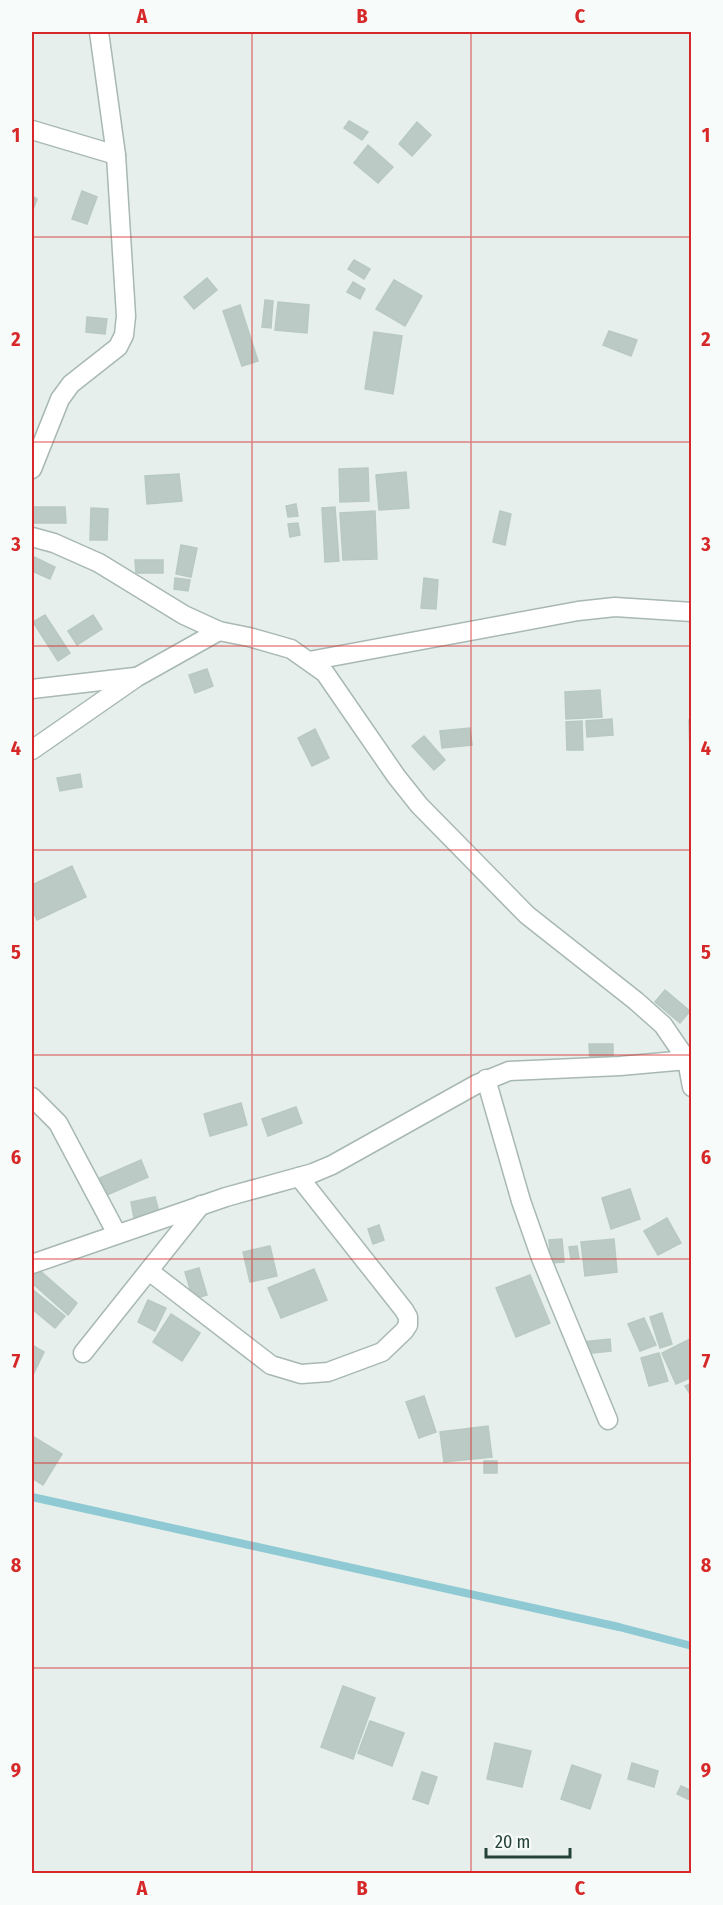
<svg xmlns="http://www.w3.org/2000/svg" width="723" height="1905" viewBox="0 0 723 1905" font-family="'Fira Sans Condensed',sans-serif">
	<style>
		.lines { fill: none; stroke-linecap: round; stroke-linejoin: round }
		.stream { stroke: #8ec9d4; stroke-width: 8 }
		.building { fill: #bbcac4; stroke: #b8c9c2; stroke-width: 1.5 }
		.minor-casing { stroke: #a8b8b2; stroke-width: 21 }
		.minor { stroke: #fff; stroke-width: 18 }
		.grid { fill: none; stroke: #d62828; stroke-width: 1.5; stroke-opacity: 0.55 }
		.neatline { fill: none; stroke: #d62828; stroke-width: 2 }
		.grid-label { font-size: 20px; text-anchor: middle; font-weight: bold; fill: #d62828 }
	</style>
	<rect width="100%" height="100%" fill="#e6efeb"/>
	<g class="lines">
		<polyline class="stream" points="32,1497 619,1627 692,1646"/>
	</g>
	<g class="building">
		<polygon points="349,121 368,132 362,140 344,128"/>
		<polygon points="417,122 431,135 412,156 399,144"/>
		<polygon points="368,145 393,167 378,183 354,163"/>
		<polygon points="82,191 97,197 87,224 72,219"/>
		<polygon points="32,196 37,199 32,212"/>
		<polygon points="354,260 370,269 364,279 348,269"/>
		<polygon points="207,278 217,290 194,309 184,297"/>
		<polygon points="394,280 422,296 405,326 376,309"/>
		<polygon points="353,282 365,289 360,299 347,292"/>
		<polygon points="265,300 273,301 271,328 262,327"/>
		<polygon points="278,302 309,305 307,333 275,330"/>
		<polygon points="240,305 258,361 242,366 223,311"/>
		<polygon points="87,317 107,319 105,334 86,332"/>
		<polygon points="609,331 637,340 631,356 603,345"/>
		<polygon points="374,332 402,336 393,394 365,389"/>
		<polygon points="368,468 369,501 340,502 339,469"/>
		<polygon points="406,472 409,508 379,510 376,475"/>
		<polygon points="179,474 182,501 147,504 145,476"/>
		<polygon points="296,504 298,516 288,517 286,506"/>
		<polygon points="32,507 65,507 66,523 32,523"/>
		<polygon points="335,507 339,561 325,562 322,508"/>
		<polygon points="91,508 108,509 107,540 90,540"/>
		<polygon points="375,511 377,559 343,560 340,513"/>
		<polygon points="500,511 511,514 505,545 493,542"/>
		<polygon points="298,523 300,535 290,537 288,524"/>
		<polygon points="181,545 197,548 191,577 176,574"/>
		<polygon points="32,556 55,567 50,579 32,571"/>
		<polygon points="135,560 163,560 163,573 136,573"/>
		<polygon points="175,578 190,580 188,591 174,589"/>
		<polygon points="424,578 438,580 436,609 421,608"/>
		<polygon points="45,615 70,653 58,661 33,622"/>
		<polygon points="93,615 102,629 77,645 68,631"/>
		<polygon points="207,669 213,686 195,693 189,675"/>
		<polygon points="600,690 602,717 566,719 565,692"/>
		<polygon points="612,719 613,735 587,737 586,721"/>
		<polygon points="689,720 692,720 692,753 690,753"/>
		<polygon points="582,721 583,750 567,750 566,722"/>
		<polygon points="470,728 472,745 442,748 440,731"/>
		<polygon points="315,729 329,758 312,766 298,738"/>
		<polygon points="424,736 445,760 434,770 412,746"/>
		<polygon points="80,774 82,787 60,791 57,778"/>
		<polygon points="72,866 86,897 37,920 32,909 32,885"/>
		<polygon points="665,990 690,1011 680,1023 655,1002"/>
		<polygon points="589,1044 613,1044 613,1060 590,1061"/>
		<polygon points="241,1103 247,1125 210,1136 204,1114"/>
		<polygon points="296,1107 302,1123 268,1136 262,1119"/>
		<polygon points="141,1160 148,1177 107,1195 100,1178"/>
		<polygon points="630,1189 640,1219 611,1229 602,1198"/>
		<polygon points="155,1197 159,1212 134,1218 131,1202"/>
		<polygon points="667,1218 681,1243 658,1255 644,1231"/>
		<polygon points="379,1225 384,1240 373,1244 368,1229"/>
		<polygon points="562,1239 564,1262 551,1263 549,1240"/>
		<polygon points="614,1239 617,1272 585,1276 581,1242"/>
		<polygon points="270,1246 277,1276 250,1282 243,1252"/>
		<polygon points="577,1246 579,1258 571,1259 569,1247"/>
		<polygon points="199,1268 207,1295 193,1299 185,1272"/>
		<polygon points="38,1269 77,1303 68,1315 32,1283 32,1277"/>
		<polygon points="314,1269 327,1300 281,1318 268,1288"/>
		<polygon points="530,1275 550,1323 516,1337 496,1288"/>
		<polygon points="32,1289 65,1316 55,1328 32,1309"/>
		<polygon points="148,1300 166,1308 155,1331 138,1322"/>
		<polygon points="662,1313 672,1344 660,1348 650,1317"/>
		<polygon points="171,1314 200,1333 182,1361 153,1342"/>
		<polygon points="644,1318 656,1345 640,1351 628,1324"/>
		<polygon points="692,1338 692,1377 676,1384 662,1353"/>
		<polygon points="610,1339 611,1351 583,1354 582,1342"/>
		<polygon points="32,1345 44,1352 32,1377"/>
		<polygon points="659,1353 668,1381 649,1386 641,1358"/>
		<polygon points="692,1383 692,1397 685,1386"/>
		<polygon points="424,1396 436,1432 419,1438 406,1402"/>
		<polygon points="488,1426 492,1457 444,1462 440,1432"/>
		<polygon points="32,1436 62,1454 43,1485 32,1478"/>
		<rect x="484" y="1461" width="13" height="12"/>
		<polygon points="343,1686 375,1698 353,1759 321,1747"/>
		<polygon points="370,1721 404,1733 392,1766 358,1753"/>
		<polygon points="495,1743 531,1751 522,1787 487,1779"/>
		<polygon points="632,1763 658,1771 654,1787 628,1779"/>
		<polygon points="572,1765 601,1775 590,1809 561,1799"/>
		<polygon points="422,1772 437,1777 428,1804 413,1799"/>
		<polygon points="681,1786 692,1791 692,1801 677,1794"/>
	</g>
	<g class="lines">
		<g class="minor-casing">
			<g id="minor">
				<polyline points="32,130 116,155"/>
				<polyline points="32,469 60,399 71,384 118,347 124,335 126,316 116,155 99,32"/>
				<polyline points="32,537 54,543 99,563 184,615 219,631 249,637 291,649 325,673 396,776 419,805 527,915 636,1001 663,1025 687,1060 692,1060"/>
				<polyline points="309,661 578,611 615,607 692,612"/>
				<polyline points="32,689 135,677"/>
				<polyline points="32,750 137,677 219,631"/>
				<polyline points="486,1079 521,1201 541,1258 608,1420"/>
				<polyline points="32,1097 58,1123 117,1234"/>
				<polyline points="32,1264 226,1197 313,1173 332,1165 477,1084 509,1071 620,1066 687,1060 692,1087"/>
				<polyline points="149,1271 271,1365 301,1374 328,1372 382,1352 404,1331 408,1325 408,1317 404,1310 299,1177"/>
				<polyline points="83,1353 201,1205"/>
			</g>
		</g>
		<use href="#minor" class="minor"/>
	</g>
	<path class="grid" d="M252,32V1874M471,32V1874M32,237H692M32,442H692M32,646H692M32,850H692M32,1055H692M32,1259H692M32,1463H692M32,1668H692"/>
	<rect width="723" height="1905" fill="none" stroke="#f7fbf9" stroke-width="66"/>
	<path d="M486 1848v9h84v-9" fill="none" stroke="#24423a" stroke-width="3"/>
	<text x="495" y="1848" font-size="18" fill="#24423a" stroke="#f7fbf9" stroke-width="4.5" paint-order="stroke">20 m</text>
	<rect x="33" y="33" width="657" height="1839" class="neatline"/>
	<g class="grid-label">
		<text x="142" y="23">A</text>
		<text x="362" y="23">B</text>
		<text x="580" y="23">C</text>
		<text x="16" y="142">1</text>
		<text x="706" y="142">1</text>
		<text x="16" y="346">2</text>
		<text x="706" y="346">2</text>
		<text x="16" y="551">3</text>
		<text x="706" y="551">3</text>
		<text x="16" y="755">4</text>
		<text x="706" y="755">4</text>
		<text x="16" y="959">5</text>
		<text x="706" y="959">5</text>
		<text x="16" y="1164">6</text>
		<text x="706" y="1164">6</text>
		<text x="16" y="1368">7</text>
		<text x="706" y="1368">7</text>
		<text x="16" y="1572">8</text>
		<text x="706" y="1572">8</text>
		<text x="16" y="1777">9</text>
		<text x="706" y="1777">9</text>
		<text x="142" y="1895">A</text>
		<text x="362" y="1895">B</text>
		<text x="580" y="1895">C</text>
	</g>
</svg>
